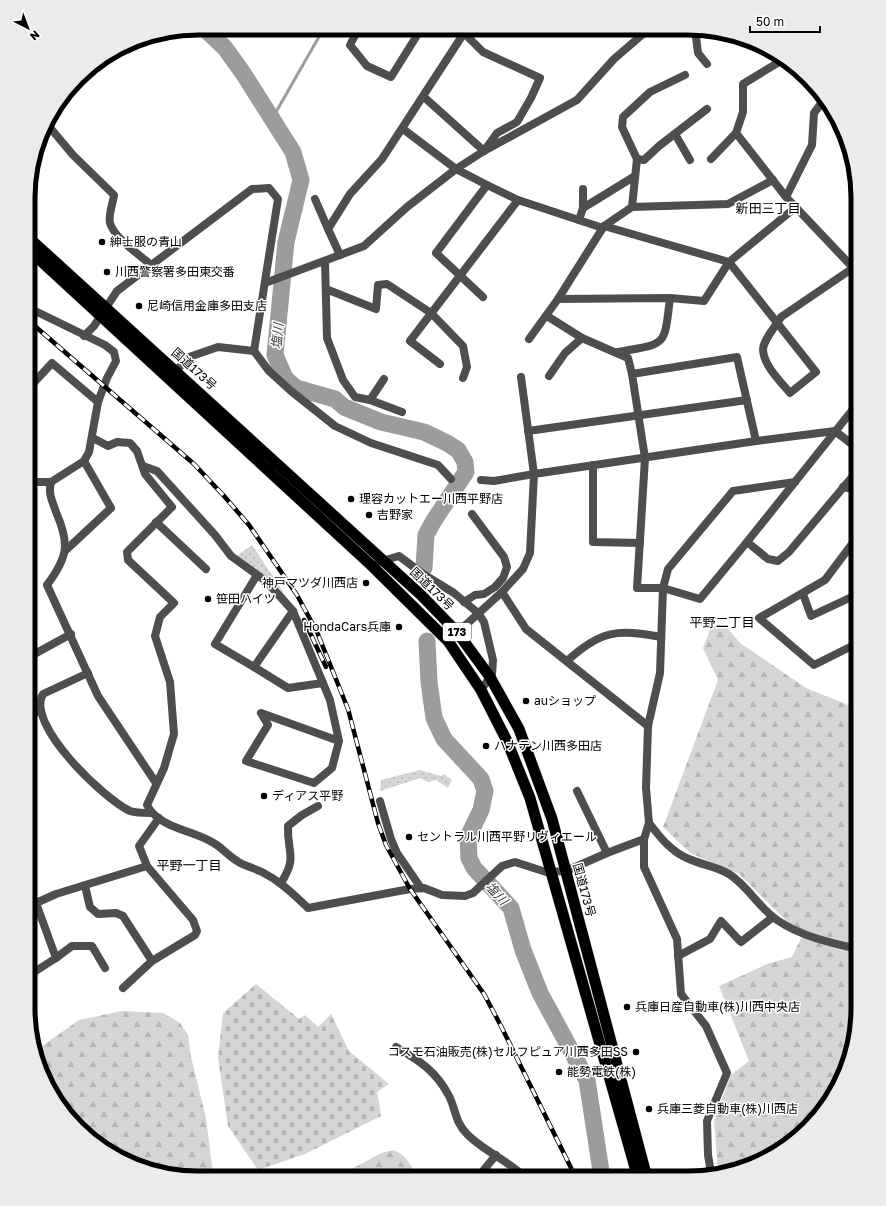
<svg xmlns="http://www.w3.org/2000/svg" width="886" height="1206" viewBox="0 0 886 1206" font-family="'Golos Text','Noto Sans JP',sans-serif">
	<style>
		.forest { fill: url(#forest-firs) }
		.cemetery { fill: url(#cemetery-stones) }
		.park { fill: url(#park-dots) }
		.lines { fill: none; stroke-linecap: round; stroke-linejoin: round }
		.stream { stroke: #9c9c9c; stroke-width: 3 }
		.river { stroke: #9c9c9c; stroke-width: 17 }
		.trunk-casing { stroke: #dbdbdb; stroke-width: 12 }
		.minor { stroke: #4e4e4e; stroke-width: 8 }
		.tertiary { stroke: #4e4e4e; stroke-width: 8 }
		.trunk { stroke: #000; stroke-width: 11 }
		.rail-casing { stroke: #000; stroke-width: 4.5 }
		.rail { stroke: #fff; stroke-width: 3; stroke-dasharray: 9; stroke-linecap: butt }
		.poi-dot { fill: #000; stroke: #fff; stroke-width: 1.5 }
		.labels { text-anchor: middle; stroke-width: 3; stroke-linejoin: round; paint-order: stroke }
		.shield { fill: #fff; stroke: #4c4c4c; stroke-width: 1 }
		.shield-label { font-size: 11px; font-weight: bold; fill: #000 }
		.poi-label { font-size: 12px; fill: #000; stroke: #fff; text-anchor: start }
		.street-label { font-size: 12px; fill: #000; stroke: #fff }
		.neighbourhood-label { font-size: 13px; fill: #000; stroke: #fff }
		.water-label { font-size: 13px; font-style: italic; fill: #3d3d3d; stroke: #fff }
		.rim { fill: none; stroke: #000; stroke-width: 5 }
	</style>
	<defs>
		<pattern id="forest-firs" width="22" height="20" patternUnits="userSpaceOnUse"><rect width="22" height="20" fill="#d5d5d5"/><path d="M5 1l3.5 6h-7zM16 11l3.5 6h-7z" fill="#b5b5b5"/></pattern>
		<pattern id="cemetery-stones" width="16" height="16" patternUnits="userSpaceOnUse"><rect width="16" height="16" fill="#d5d5d5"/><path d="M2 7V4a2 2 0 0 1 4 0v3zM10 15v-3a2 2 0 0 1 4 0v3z" fill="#b5b5b5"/></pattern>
		<pattern id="park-dots" width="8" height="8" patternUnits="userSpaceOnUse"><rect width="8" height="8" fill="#d5d5d5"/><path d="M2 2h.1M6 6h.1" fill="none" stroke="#b5b5b5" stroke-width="1.8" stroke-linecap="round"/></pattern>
	</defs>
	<rect width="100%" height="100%" fill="#fff"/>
	<g class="forest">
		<polygon points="725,625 740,643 806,688 858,709 858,1019 849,1063 829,1102 800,1136 763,1160 718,1171 714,1120 731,1075 749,1061 719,986 767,964 792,957 802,936 739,874 690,853 663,827 718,680 703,648 711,627"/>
		<polygon points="122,1011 163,1013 180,1023 188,1035 191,1057 206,1118 212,1166 216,1177 176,1177 103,1149 70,1120 46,1083 38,1049 79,1020"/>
		<path d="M394,1150C407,1156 411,1165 416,1177H337L381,1153Z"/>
	</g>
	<polygon class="cemetery" points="256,984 299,1019 305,1015 318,1027 331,1014 349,1051 389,1084 377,1092 381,1116 305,1154 258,1170 228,1126 218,1058 223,1013"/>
	<g class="park">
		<polygon points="252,545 294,608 234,558"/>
		<polygon points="420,770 441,776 444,774 452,780 448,788 436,780 428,782 420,778 380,791 381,780"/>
	</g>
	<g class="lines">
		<polyline class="stream" points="272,119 324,28"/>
		<g class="river">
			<polyline points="204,28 225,48 243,73 293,152 301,180 286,242 275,355 285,378 296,388 335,399 344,407 381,422 424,432 447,443 458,450 465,462 466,472 433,522 426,535 424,568"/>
			<polyline points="427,641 429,682 434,718 444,739 481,779 485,791 481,810 468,837 469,858 474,868 511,908 523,950 540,993 587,1080 602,1178"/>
		</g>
		<g class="trunk-casing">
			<g id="trunk">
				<polyline points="29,238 421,595 457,632 490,677 519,729 552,819 647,1178"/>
				<polyline points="29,250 371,565 448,641 481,690 507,741 530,798 638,1178"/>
			</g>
		</g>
		<g class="minor">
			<polyline points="359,28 350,45 367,66 391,77 421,29"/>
			<polyline points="695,29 698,53 707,64"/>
			<polyline points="784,59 743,84 743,112 736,133 786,197"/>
			<polyline points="424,97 484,151 497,133 517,122 531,98 540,78 483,52 464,33"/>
			<polyline points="823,101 814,113 812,145 786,197 858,273"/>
			<polyline points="403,129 456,169 487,185"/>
			<polyline points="675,134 690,160"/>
			<polyline points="637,159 644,160 659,146 707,109"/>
			<polyline points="711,159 736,133"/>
			<polyline points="315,199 328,229"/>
			<polyline points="632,207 637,159 622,127 623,117 650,92 685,75"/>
			<path d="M796,207L729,262L704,301L670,298L558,299L604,226L729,262L816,372L790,393C781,382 764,366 763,350C763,340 776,326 781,317L853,268"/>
			<polyline points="583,208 635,176"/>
			<polyline points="579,220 583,208 583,189"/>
			<polyline points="604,226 632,207 728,204 773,180"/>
			<polyline points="340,255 328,229 350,194 382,159 464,33 461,29"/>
			<polyline points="325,261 327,338 343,380 355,397 370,400 384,379"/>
			<polyline points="265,283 364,246 407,207 456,169 484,151 577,100 614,59 643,34 651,29"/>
			<polyline points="326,289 376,309 378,285 387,284 431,313 463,346 467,367 463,378"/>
			<polyline points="483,297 436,253 487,185 518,200"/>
			<path d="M29,308L105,345L114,352L116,361L107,378L98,402L89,452L84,461L51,482C48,494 52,500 56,512C70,544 68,557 47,585L98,696L156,783"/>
			<polyline points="547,316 582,338 565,353 549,376"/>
			<polyline points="84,336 94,326 117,291 252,189 269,188 278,199 254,351 218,347 189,357 172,375"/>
			<polyline points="582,338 628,358 632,374"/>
			<polyline points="529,339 558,299"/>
			<polyline points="254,351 269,371 291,391 335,426 371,443 438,465 451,479"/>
			<path d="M618,352C667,343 664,348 670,298"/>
			<polyline points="440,364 410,341 518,200 603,228"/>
			<polyline points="29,388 52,363 98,402"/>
			<polyline points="370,400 402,412"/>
			<polyline points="528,431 747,400"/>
			<path d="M93,438L108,446L117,442L130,443L137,451L145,474L172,507L127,552L128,560L174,603L160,617L155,636L170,682L174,734L164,768L147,805C158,827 190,830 210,841C221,846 227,855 237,861C244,866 254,868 262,872C280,881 293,894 308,908L410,889L424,888L442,895L465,896L473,893L502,866L515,862L546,872L566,871L607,853L644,839"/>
			<polyline points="593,465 593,542 640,543"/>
			<polyline points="143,466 157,471 215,535 231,556 267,582 293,611 330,700 339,741 332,768 314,783 246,761 268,725 261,713 339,741"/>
			<polyline points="858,470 789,552 778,561 768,559 747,542 858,403"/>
			<polyline points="481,480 494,481 534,474 521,377"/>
			<polyline points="29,482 51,482"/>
			<polyline points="843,487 858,490"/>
			<polyline points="156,522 206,569"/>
			<polyline points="747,542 700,599 663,588 637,588 645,458 632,374 737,357 756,441 835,431 858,449"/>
			<polyline points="66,550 111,508 84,461"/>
			<polyline points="379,562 399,556 423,574 454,593 478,613 484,622 493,660 492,674 481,690"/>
			<polyline points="257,575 215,644 254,667 293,611"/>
			<polyline points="502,592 526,629 648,726"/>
			<polyline points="803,594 811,616 858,594"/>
			<polyline points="464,602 475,595 484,594 495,587 503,578 507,567 504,557 472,514"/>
			<polyline points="448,641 502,592 523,569 530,553 534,474 756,441"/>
			<polyline points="858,643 814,665 759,618 825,580 858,536"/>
			<polyline points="29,657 71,634"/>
			<path d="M567,661C601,630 617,629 661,637"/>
			<polyline points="254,667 288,688 323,683"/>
			<path d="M88,673L43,694C25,724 104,799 130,811C136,813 145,813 151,813"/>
			<polyline points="854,675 858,677"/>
			<polyline points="29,717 39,710"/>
			<polyline points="577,791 607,853"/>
			<polyline points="380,801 391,839 397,853 421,888"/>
			<path d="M649,823C660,837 671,852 689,859C702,865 716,866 729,874C748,886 759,908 777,920C800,936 831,943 858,949"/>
			<path d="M281,883C298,856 287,854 288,826L302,815L318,806"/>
			<polyline points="85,886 90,907 98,914 116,913 123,916 152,961"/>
			<polyline points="28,900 36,903"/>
			<polyline points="28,913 36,903 56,894 147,866 139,846 159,818"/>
			<polyline points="678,956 710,939 721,921 741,942 773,917"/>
			<polyline points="56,958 72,946 92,946 105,968"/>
			<polyline points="28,976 56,958 36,903"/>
			<polyline points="123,988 152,961 195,935 197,931 193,920 147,866"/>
			<path d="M396,1047C420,1061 436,1071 449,1096C456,1110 455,1122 467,1134C482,1150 509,1161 526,1178"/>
			<polyline points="711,1173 708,1155 707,1121 727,1073 706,1026 681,994 677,939 644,867 644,839 649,823 646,788 648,726 660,673 663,588 668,569 733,491 795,482"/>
			<polyline points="478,1177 496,1155"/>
		</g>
		<path class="tertiary" d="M47,124L73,155L114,195C113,203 108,216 110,223C114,238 140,255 151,265"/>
		<use href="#trunk" class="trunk"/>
		<g class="rail-casing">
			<g id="rail">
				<polyline points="29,321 194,464 224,496 249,525 297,595 317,632 348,709 378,823 386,845 410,889 484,994 501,1026 576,1178"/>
				<polyline points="304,620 326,667"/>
			</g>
		</g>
		<use href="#rail" class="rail"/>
	</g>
	<g class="poi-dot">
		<circle cx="102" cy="242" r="4"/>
		<circle cx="107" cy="272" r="4"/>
		<circle cx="139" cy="306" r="4"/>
		<circle cx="351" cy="499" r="4"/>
		<circle cx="369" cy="515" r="4"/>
		<circle cx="366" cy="583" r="4"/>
		<circle cx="208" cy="599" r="4"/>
		<circle cx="399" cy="627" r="4"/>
		<circle cx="526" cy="701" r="4"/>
		<circle cx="486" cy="746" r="4"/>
		<circle cx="264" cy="796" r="4"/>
		<circle cx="409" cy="837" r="4"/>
		<circle cx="627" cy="1007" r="4"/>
		<circle cx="636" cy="1052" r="4"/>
		<circle cx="559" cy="1072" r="4"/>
		<circle cx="649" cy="1109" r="4"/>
	</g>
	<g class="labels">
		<rect class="shield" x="443" y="623" width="28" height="18" rx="3"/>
		<g class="shield-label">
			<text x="457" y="636">173</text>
		</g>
		<g class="poi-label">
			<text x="110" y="246">紳士服の青山</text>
			<text x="115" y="276">川西警察署多田東交番</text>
			<text x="147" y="310">尼崎信用金庫多田支店</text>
			<text x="359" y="503">理容カットエー川西平野店</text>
			<text x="377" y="519">吉野家</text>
			<text x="358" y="587" text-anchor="end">神戸マツダ川西店</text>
			<text x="216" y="603">笹田ハイツ</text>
			<text x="391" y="631" text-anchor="end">HondaCars兵庫</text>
			<text x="534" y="705">auショップ</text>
			<text x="494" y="750">ハナテン川西多田店</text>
			<text x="272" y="800">ディアス平野</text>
			<text x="417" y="841">セントラル川西平野リヴィエール</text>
			<text x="635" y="1011">兵庫日産自動車(株)川西中央店</text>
			<text x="628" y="1056" text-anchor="end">コスモ石油販売(株)セルフピュア川西多田SS</text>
			<text x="567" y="1076">能勢電鉄(株)</text>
			<text x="657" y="1113">兵庫三菱自動車(株)川西店</text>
		</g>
		<g class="street-label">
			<text transform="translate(194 369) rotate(42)" y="4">国道173号</text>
			<text transform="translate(432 589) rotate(44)" y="4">国道173号</text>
			<text transform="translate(584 890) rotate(75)" y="4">国道173号</text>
		</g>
		<g class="neighbourhood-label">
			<text x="768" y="213">新田三丁目</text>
			<text x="722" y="627">平野二丁目</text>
			<text x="189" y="870">平野一丁目</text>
		</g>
		<g class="water-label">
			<text transform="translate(277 336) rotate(-85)" y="5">塩川</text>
			<text transform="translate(497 893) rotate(47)" y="5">塩川</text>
		</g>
	</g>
	<path d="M0 0H886V1206H0ZM198 35H688A163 163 0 0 1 851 198V1008A163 163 0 0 1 688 1171H198A163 163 0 0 1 35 1008V198A163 163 0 0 1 198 35Z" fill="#ebebeb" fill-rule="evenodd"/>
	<path class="rim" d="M198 35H688A163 163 0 0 1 851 198V1008A163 163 0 0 1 688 1171H198A163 163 0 0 1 35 1008V198A163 163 0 0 1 198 35Z"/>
	<g transform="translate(28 28) rotate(138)" stroke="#ffffff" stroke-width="3" paint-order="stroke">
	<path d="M0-3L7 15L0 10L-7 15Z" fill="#000000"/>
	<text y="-6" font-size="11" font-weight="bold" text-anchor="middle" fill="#000000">N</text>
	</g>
	<path d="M750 26v6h70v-6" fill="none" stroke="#000000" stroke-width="2"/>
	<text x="756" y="26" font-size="12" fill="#000000" stroke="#ffffff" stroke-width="3" paint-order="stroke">50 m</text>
</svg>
